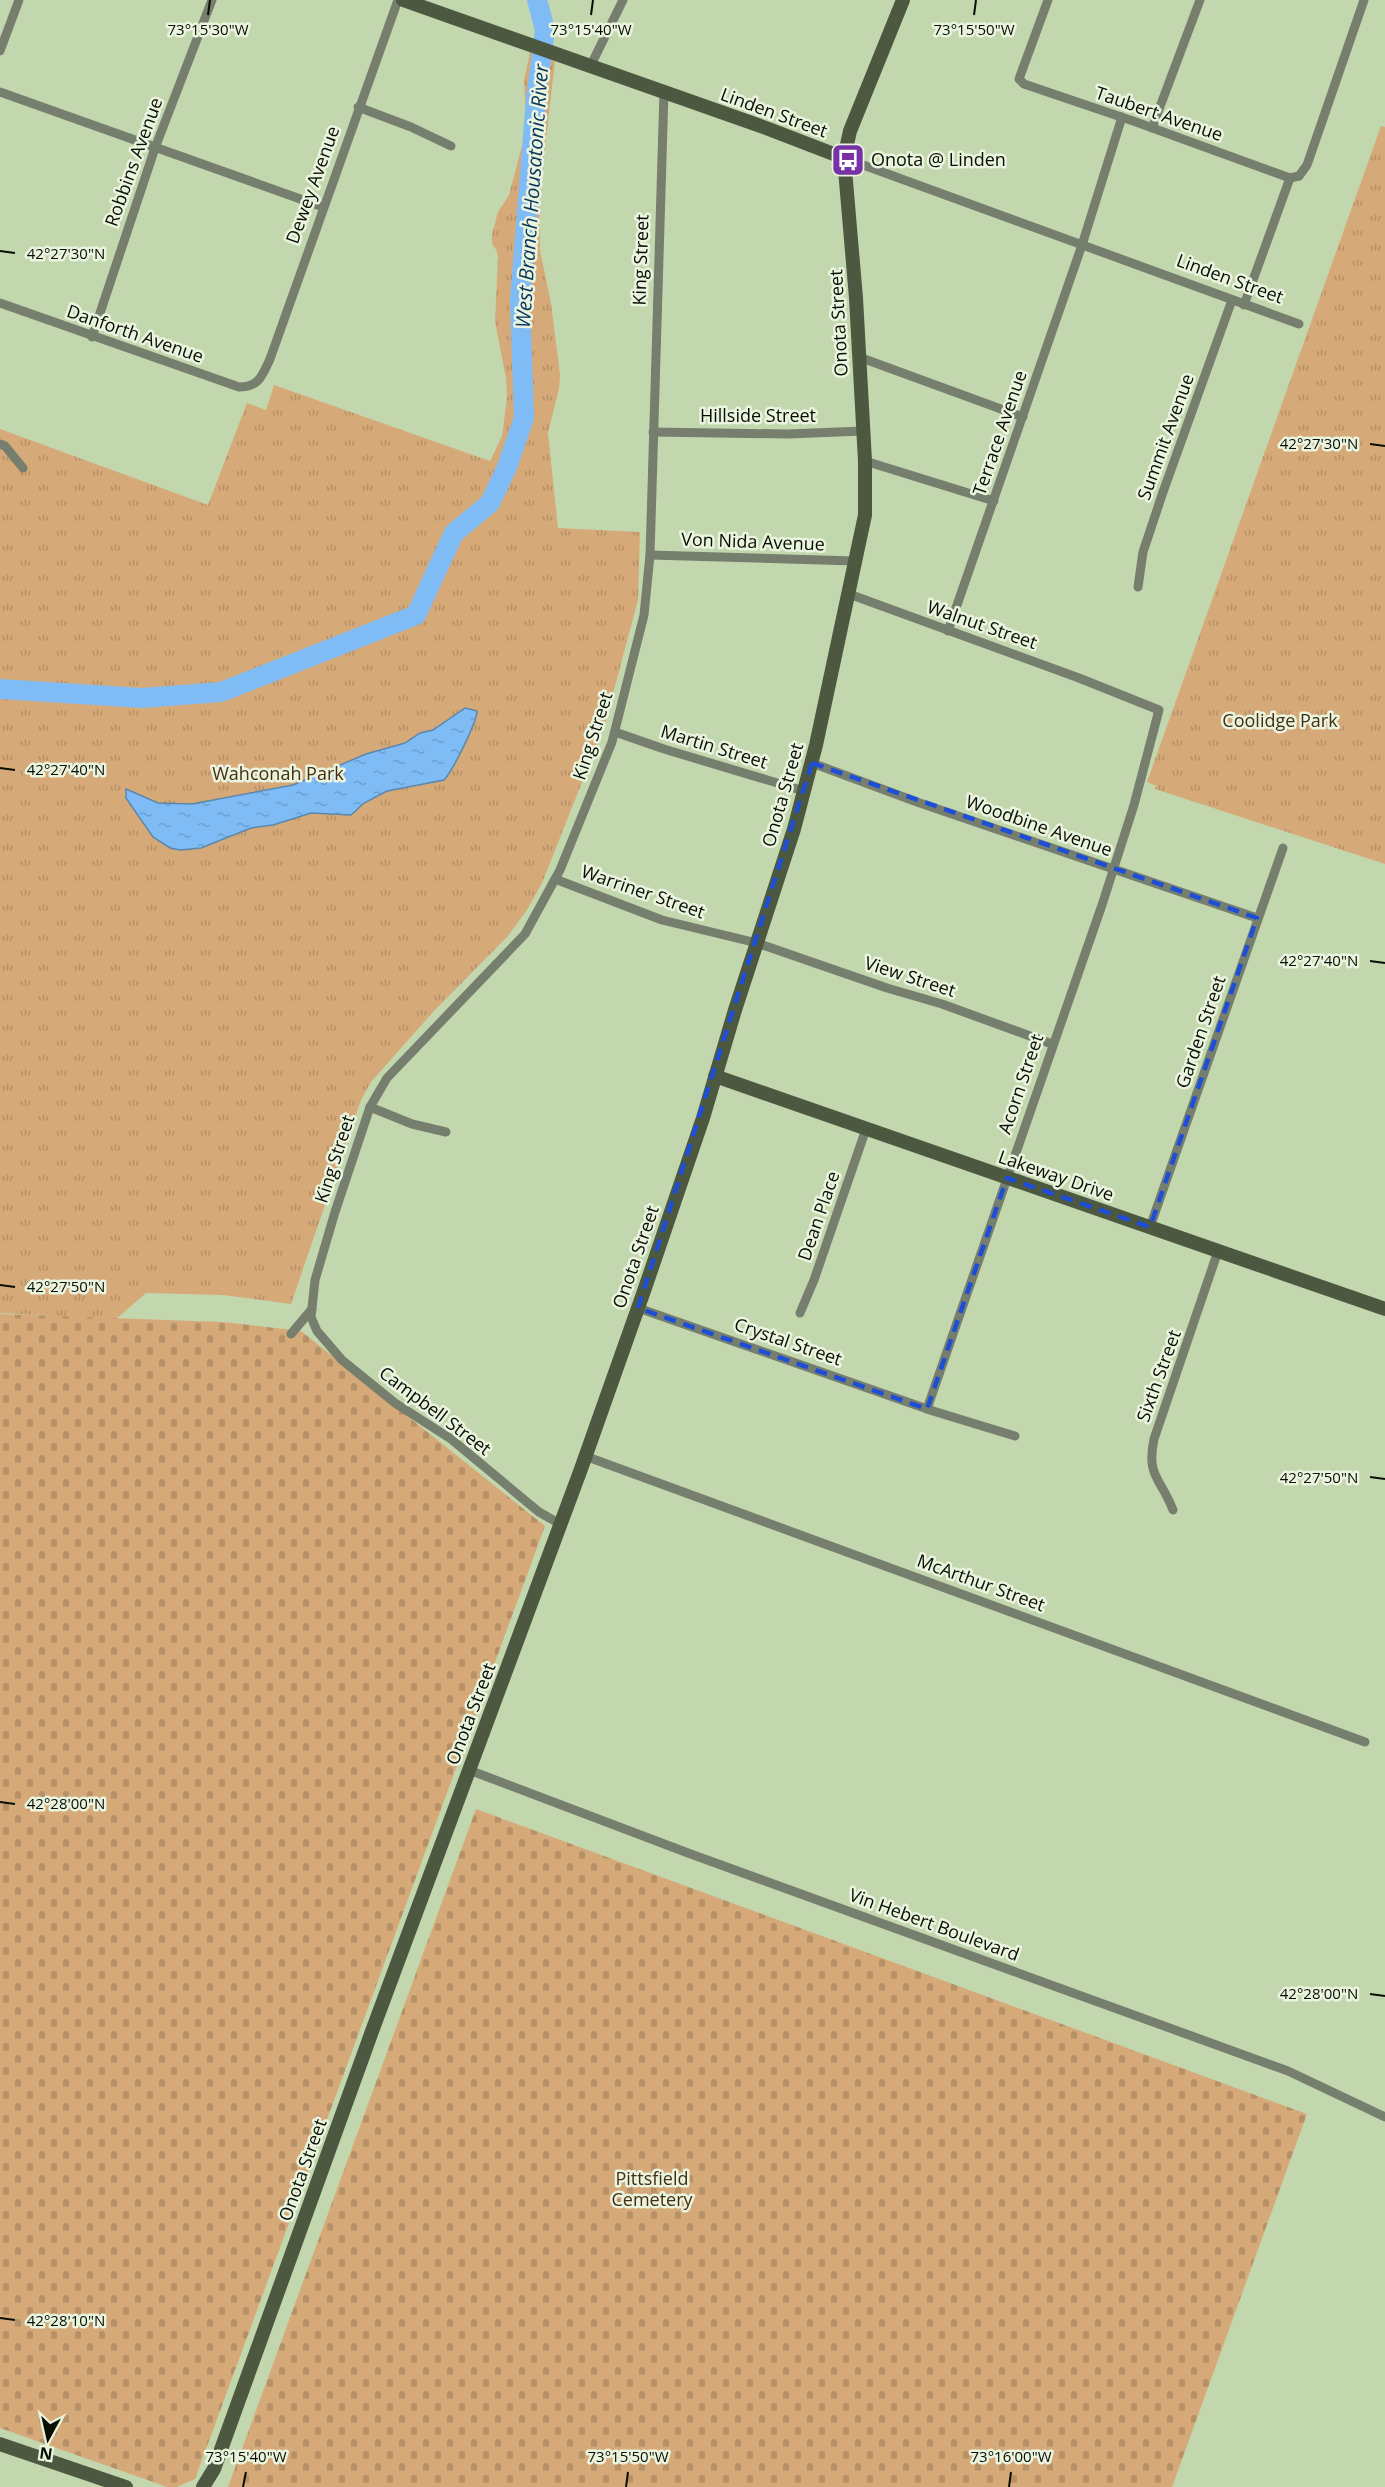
<svg xmlns="http://www.w3.org/2000/svg" width="1385" height="2487" viewBox="0 0 1385 2487" font-family="'Open Sans',sans-serif">
	<style>
		.grass { fill: url(#grass-tufts) }
		.cemetery { fill: url(#cemetery-stones) }
		.water { fill: url(#water-ripples); stroke: #5b88ad; stroke-width: 1.5 }
		.lines { fill: none; stroke-linecap: round; stroke-linejoin: round }
		.river { stroke: #7fbcf6; stroke-width: 20 }
		.street { stroke: #767e6e; stroke-width: 9 }
		.secondary { stroke: #4d5841; stroke-width: 14 }
		.marked { fill: none; stroke: #1d4ed8; stroke-width: 4.5; stroke-dasharray: 12 8; stroke-linejoin: round }
		.ticks { fill: none; stroke: #080e02; stroke-width: 2 }
		.labels { text-anchor: middle; stroke-width: 5; stroke-linejoin: round; paint-order: stroke }
		.street-label { font-size: 18px; fill: #080e02; stroke: #eaf4df }
		.poi-label { font-size: 18px; fill: #080e02; stroke: #eaf4df; text-anchor: start }
		.park-label { font-size: 18px; fill: #452d11; stroke: #eaf4df }
		.water-label { font-size: 20px; font-style: italic; fill: #09375c; stroke: #eaf4df }
		.ticks-label { font-size: 15px; text-anchor: middle; fill: #080e02; stroke: #eaf4df; stroke-width: 5; stroke-linejoin: round; paint-order: stroke }
	</style>
	<defs>
		<pattern id="grass-tufts" width="24" height="20" patternUnits="userSpaceOnUse" patternTransform="scale(1.5)"><rect width="24" height="20" fill="#d6a978"/><path d="M3 7l-1-3M5 7V3M7 7l1-3M15 17l-1-3M17 17v-4M19 17l1-3" fill="none" stroke="#b69066"/></pattern>
		<pattern id="cemetery-stones" width="16" height="16" patternUnits="userSpaceOnUse" patternTransform="scale(1.5)"><rect width="16" height="16" fill="#d6a978"/><path d="M2 7V4a2 2 0 0 1 4 0v3zM10 15v-3a2 2 0 0 1 4 0v3z" fill="#b69066"/></pattern>
		<pattern id="water-ripples" width="26" height="14" patternUnits="userSpaceOnUse" patternTransform="scale(1.5)"><rect width="26" height="14" fill="#7fbcf6"/><path d="M2 4q2-2 4 0t4 0M15 11q2-2 4 0t4 0" fill="none" stroke="#6ca0d1"/></pattern>
	</defs>
	<rect width="100%" height="100%" fill="#c3d7ae"/>
	<g class="grass">
		<polygon points="530,52 555,61 539,199 540,251 551,303 560,375 559,389 548,433 558,528 640,532 638,600 604,727 542,883 527,910 507,937 433,1012 371,1082 361,1100 291,1304 223,1295 146,1293 115,1320 0,1313 0,429 208,505 247,403 266,410 274,385 490,461 502,436 507,398 506,378 495,322 498,258 497,251 492,244 492,234 498,212 509,195 523,142 526,124 524,80"/>
		<polygon points="1381,126 1385,127 1385,864 1155,789 1156,786 1147,782"/>
	</g>
	<g class="cemetery">
		<polygon points="0,1314 223,1322 301,1331 545,1526 195,2479 177,2487 167,2487 0,2428"/>
		<polygon points="476,1809 1307,2114 1172,2487 228,2487"/>
	</g>
	<path class="water" d="M465,708L477,711C477,722 452,772 444,780L387,791L364,803L351,815L311,813L273,825L251,828L201,848L180,850L170,848L153,837L126,798V789L158,803L192,804L293,785L366,754L405,743L420,733L433,730Z"/>
	<g class="lines">
		<polyline class="river" points="0,689 142,698 221,692 416,615 454,533 490,503 507,467 524,418 520,300 536,98 545,30 537,0"/>
		<g class="street">
			<polyline points="1048,0 1019,79 1024,84 1136,122 1290,178"/>
			<polyline points="0,51 19,0"/>
			<polyline points="590,67 623,0"/>
			<polyline points="0,92 323,207"/>
			<polyline points="358,107 411,127 451,146"/>
			<polyline points="1152,128 1200,0"/>
			<polyline points="844,158 1299,324"/>
			<polyline points="1290,178 1299,176 1307,165 1364,0"/>
			<path d="M0,303L239,387C259,387 262,376 270,359L398,0"/>
			<polyline points="1244,305 1290,178"/>
			<polyline points="92,337 155,148 212,0"/>
			<polyline points="859,357 1023,417"/>
			<polyline points="653,432 788,434 863,431"/>
			<polyline points="0,444 5,446 23,468"/>
			<polyline points="865,461 994,501"/>
			<polyline points="650,555 855,561"/>
			<polyline points="1138,587 1143,552 1163,492 1232,300"/>
			<polyline points="849,594 1079,678 1159,710 1134,805 1102,905 927,1409"/>
			<polyline points="948,631 1082,245 1122,117"/>
			<polyline points="615,732 664,749 804,791"/>
			<polyline points="812,763 917,802 1257,918"/>
			<polyline points="555,879 662,920 757,943 887,988 942,1004 1052,1044"/>
			<polyline points="370,1107 412,1124 446,1132"/>
			<polyline points="1150,1227 1283,848"/>
			<polyline points="638,1308 933,1411 1015,1436"/>
			<polyline points="800,1313 814,1280 866,1129"/>
			<polyline points="291,1334 312,1309"/>
			<polyline points="585,1456 1365,1742"/>
			<path d="M1173,1510C1161,1478 1146,1477 1154,1439L1218,1251"/>
			<polyline points="560,1524 539,1512 451,1439 395,1403 342,1360 317,1331 311,1317 315,1280 335,1212 370,1107 387,1078 525,934 560,870 612,742 644,615 650,555 664,92"/>
			<polyline points="469,1770 688,1853 1288,2071 1385,2117"/>
		</g>
		<g class="secondary">
			<polyline points="403,0 766,128 844,158"/>
			<polyline points="715,1076 1385,1309"/>
			<polyline points="0,2444 126,2487"/>
			<polyline points="203,2487 214,2469 371,2034 581,1469 644,1291 703,1118 735,1010 794,829 816,745 865,515 865,461 856,298 844,158 850,131 903,0"/>
		</g>
	</g>
	<path class="marked" d="M812,763L1257,918L1150,1227L1007,1178L927,1409L638,1308Z"/>
	<path class="ticks" d="M208,15L210,0M591,15L593,0M974,15L976,0M0,251L15,253M1370,444L1385,446M0,768L15,770M1370,961L1385,963M0,1285L15,1287M1370,1477L1385,1479M0,1802L15,1804M1370,1994L1385,1996M0,2318L15,2320M243,2487L246,2472M626,2487L628,2472M1009,2487L1011,2472"/>
	<defs>
		<g id="bus-square" transform="scale(1.725)"><rect x="-9" y="-9" width="18" height="18" rx="4" fill="#7732a6" stroke="#eaf4df"/><path d="M-5-6H5V4H4V6H2V4H-2V6H-4V4H-5ZM-3.5-4V0h7V-4ZM-3.5 1.2v1.5H-2V1.2ZM2 1.2v1.5H3.5V1.2Z" fill="#fff"/></g>
	</defs>
	<g fill-rule="evenodd">
		<use href="#bus-square" x="848" y="160"/>
	</g>
	<g class="labels">
		<g class="street-label">
			<text transform="translate(774 113) rotate(20)" y="6">Linden Street</text>
			<text transform="translate(1159 114) rotate(19)" y="6">Taubert Avenue</text>
			<text transform="translate(134 162) rotate(-70)" y="6">Robbins Avenue</text>
			<text transform="translate(313 185) rotate(-70)" y="6">Dewey Avenue</text>
			<text transform="translate(641 260) rotate(-88)" y="6">King Street</text>
			<text transform="translate(1230 279) rotate(20)" y="6">Linden Street</text>
			<text transform="translate(839 323) rotate(-93)" y="6">Onota Street</text>
			<text transform="translate(135 334) rotate(19)" y="6">Danforth Avenue</text>
			<text x="758" y="422">Hillside Street</text>
			<text transform="translate(1000 433) rotate(-71)" y="6">Terrace Avenue</text>
			<text transform="translate(1166 437) rotate(-70)" y="6">Summit Avenue</text>
			<text transform="translate(753 542) rotate(2)" y="6">Von Nida Avenue</text>
			<text transform="translate(982 625) rotate(19)" y="6">Walnut Street</text>
			<text transform="translate(593 736) rotate(-72)" y="6">King Street</text>
			<text transform="translate(714 747) rotate(17)" y="6">Martin Street</text>
			<text transform="translate(783 795) rotate(-74)" y="6">Onota Street</text>
			<text transform="translate(1039 826) rotate(19)" y="6">Woodbine Avenue</text>
			<text transform="translate(643 892) rotate(19)" y="6">Warriner Street</text>
			<text transform="translate(910 977) rotate(18)" y="6">View Street</text>
			<text transform="translate(1201 1032) rotate(-71)" y="6">Garden Street</text>
			<text transform="translate(1021 1084) rotate(-71)" y="6">Acorn Street</text>
			<text transform="translate(335 1159) rotate(-72)" y="6">King Street</text>
			<text transform="translate(1056 1176) rotate(19)" y="6">Lakeway Drive</text>
			<text transform="translate(819 1216) rotate(-71)" y="6">Dean Place</text>
			<text transform="translate(636 1257) rotate(-71)" y="6">Onota Street</text>
			<text transform="translate(788 1342) rotate(19)" y="6">Crystal Street</text>
			<text transform="translate(1159 1376) rotate(-70)" y="6">Sixth Street</text>
			<text transform="translate(435 1411) rotate(37)" y="6">Campbell Street</text>
			<text transform="translate(981 1583) rotate(20)" y="6">McArthur Street</text>
			<text transform="translate(471 1714) rotate(-69)" y="6">Onota Street</text>
			<text transform="translate(934 1925) rotate(20)" y="6">Vin Hebert Boulevard</text>
			<text transform="translate(303 2170) rotate(-70)" y="6">Onota Street</text>
		</g>
		<g class="poi-label">
			<text x="871" y="166">Onota @ Linden</text>
		</g>
		<g class="park-label">
			<text x="1280" y="727">Coolidge Park</text>
			<text x="278" y="780">Wahconah Park</text>
			<text x="652" y="2185">Pittsfield<tspan x="652" dy="21">Cemetery</tspan></text>
		</g>
		<g class="water-label">
			<text transform="translate(532 196) rotate(-86)" y="7">West Branch Housatonic River</text>
		</g>
	</g>
	<g class="ticks-label">
		<text x="208" y="35">73°15'30"W</text>
		<text x="591" y="35">73°15'40"W</text>
		<text x="974" y="35">73°15'50"W</text>
		<text x="66" y="259">42°27'30"N</text>
		<text x="1319" y="449">42°27'30"N</text>
		<text x="66" y="775">42°27'40"N</text>
		<text x="1319" y="966">42°27'40"N</text>
		<text x="66" y="1292">42°27'50"N</text>
		<text x="1319" y="1483">42°27'50"N</text>
		<text x="66" y="1809">42°28'00"N</text>
		<text x="1319" y="1999">42°28'00"N</text>
		<text x="66" y="2326">42°28'10"N</text>
		<text x="246" y="2462">73°15'40"W</text>
		<text x="628" y="2462">73°15'50"W</text>
		<text x="1011" y="2462">73°16'00"W</text>
	</g>
	<g transform="translate(48 2439) rotate(188)" stroke="#eaf4df" stroke-width="4.5" paint-order="stroke">
	<path d="M0-4.5L10 22L0 15L-10 22Z" fill="#080e02"/>
	<text y="-9" font-size="16" font-weight="bold" text-anchor="middle" fill="#080e02">N</text>
	</g>
</svg>
